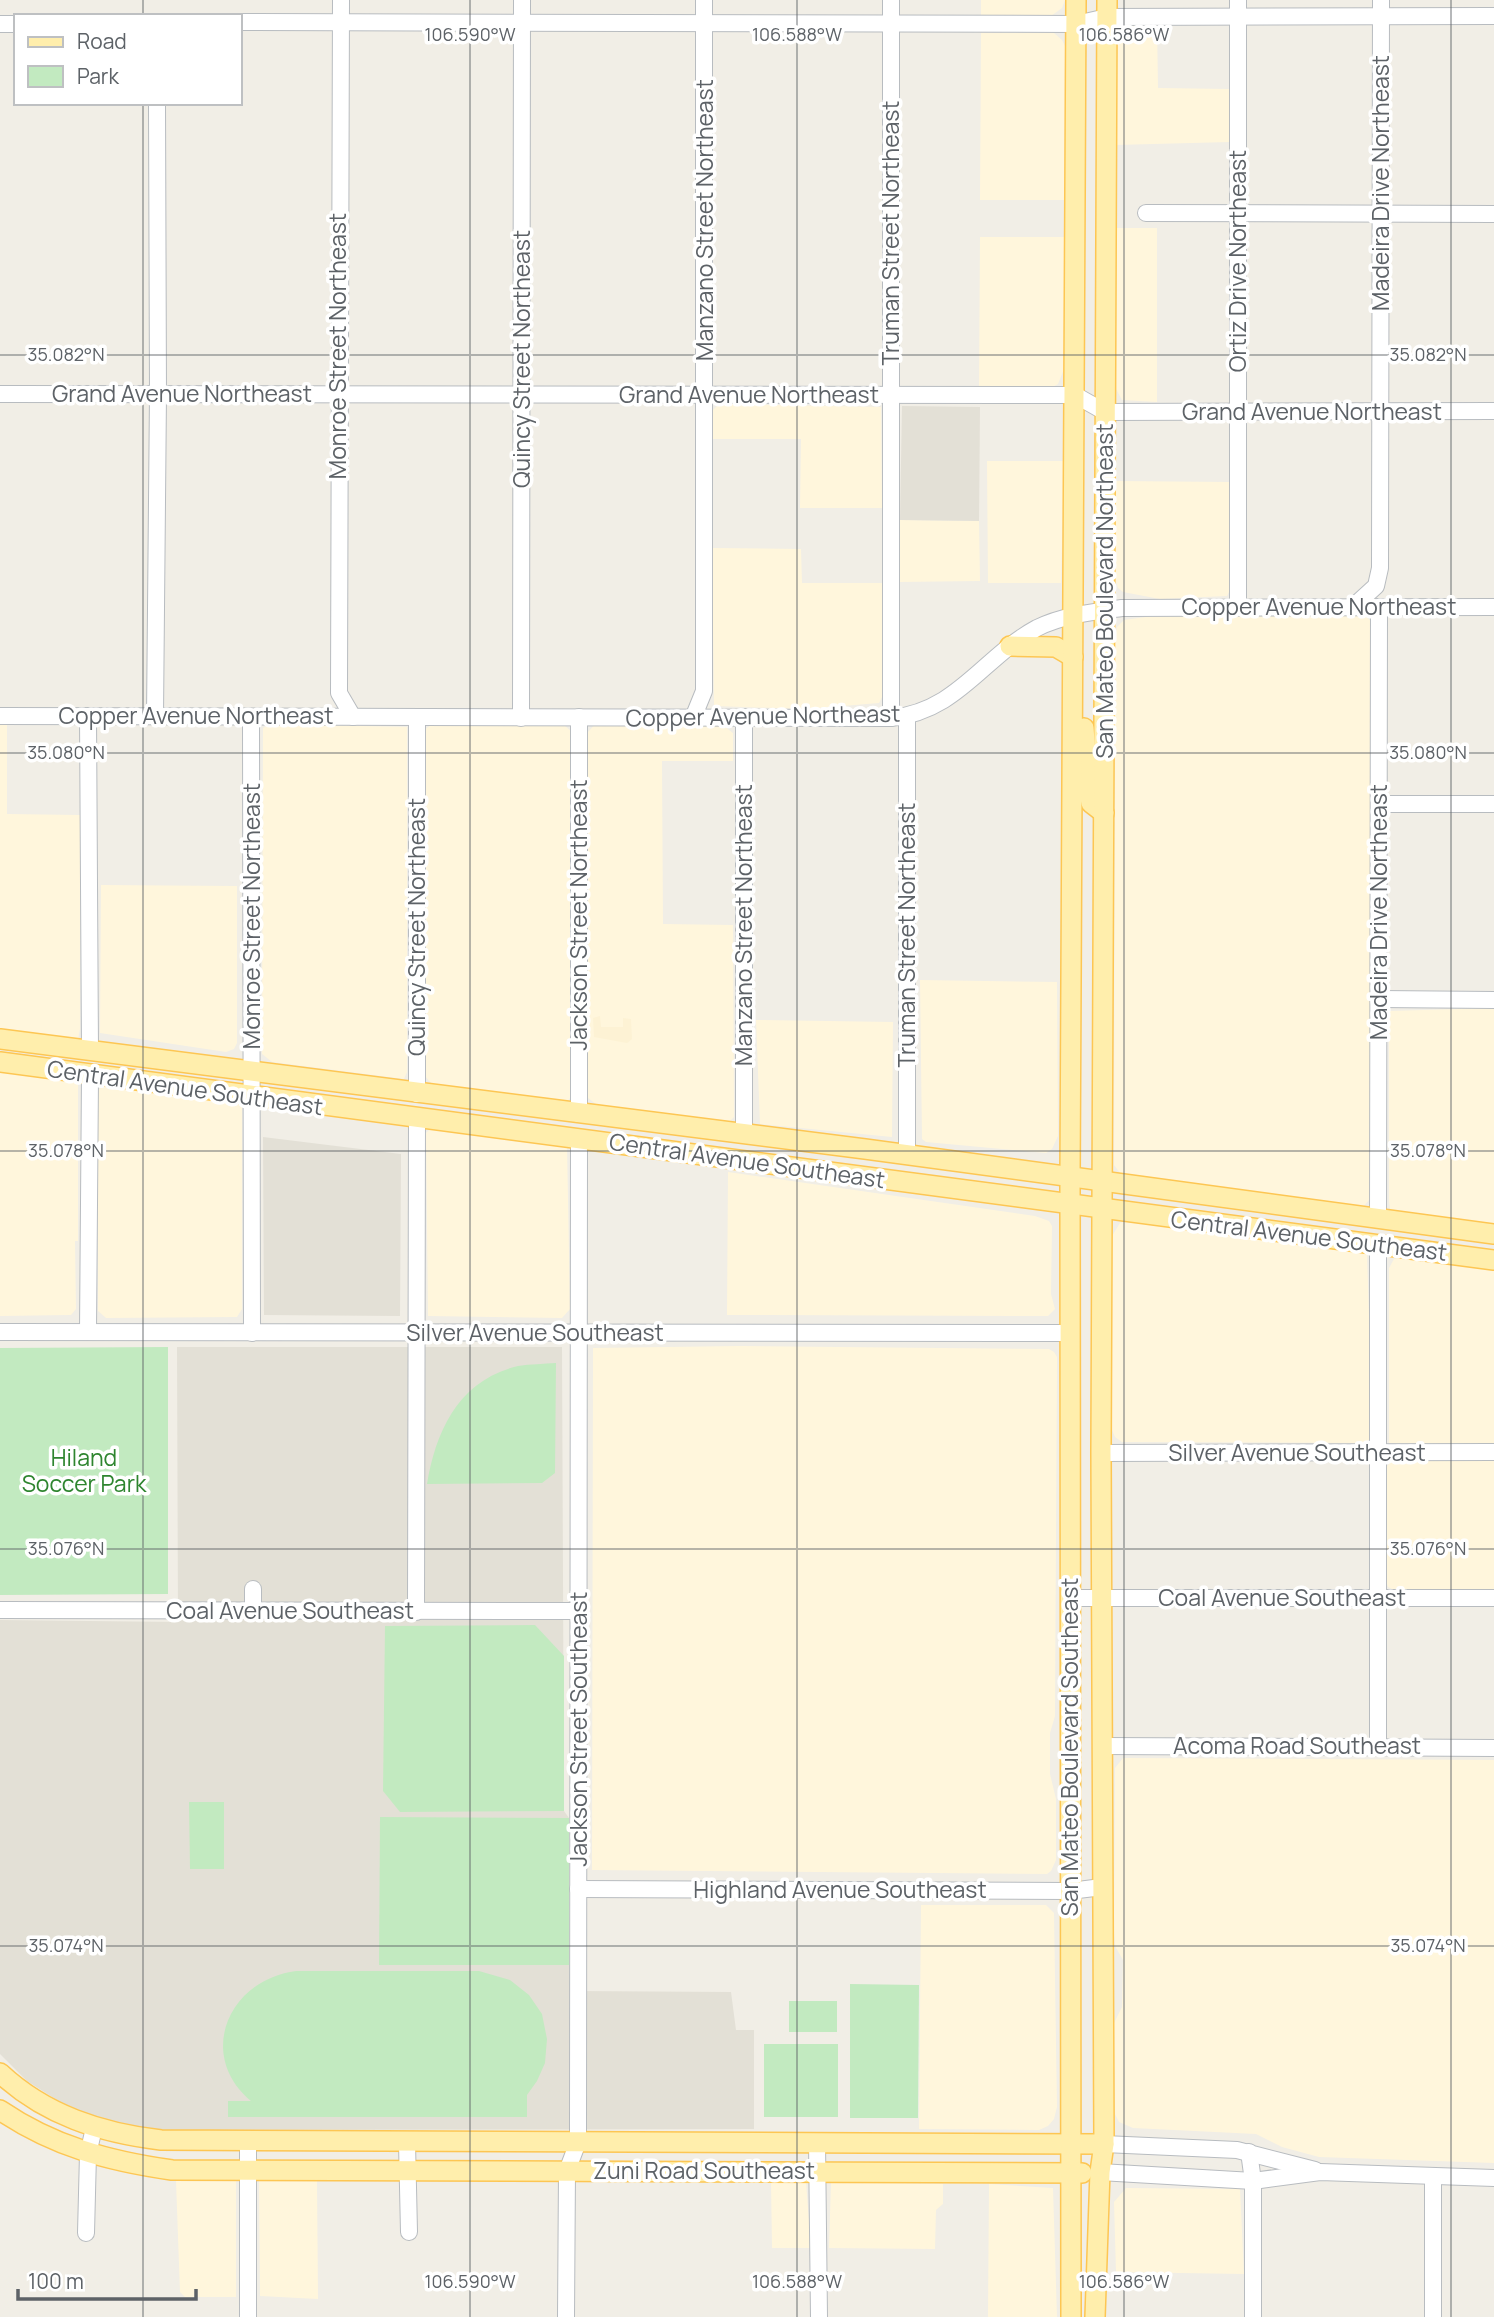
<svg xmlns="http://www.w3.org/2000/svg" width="1494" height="2317" viewBox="0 0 1494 2317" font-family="Manrope,sans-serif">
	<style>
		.commercial { fill: #fff6dc }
		.education { fill: #e3e0d6 }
		.green { fill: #c2eac0 }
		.sand { fill: #fdf2d4 }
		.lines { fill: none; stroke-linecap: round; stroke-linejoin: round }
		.minor-casing { stroke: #b8bcc0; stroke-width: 18 }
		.major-casing { stroke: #fdc653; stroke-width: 22 }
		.minor { stroke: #fff; stroke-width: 16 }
		.major { stroke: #ffeeac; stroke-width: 19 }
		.ticks { fill: none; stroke: #5d6267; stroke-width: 2; stroke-opacity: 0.45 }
		.labels { text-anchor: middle; stroke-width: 7; stroke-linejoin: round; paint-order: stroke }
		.street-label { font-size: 23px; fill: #5d6267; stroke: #fff }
		.park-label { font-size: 23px; fill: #2e852f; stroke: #fff }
		.ticks-label { font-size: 18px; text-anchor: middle; fill: #5d6267; stroke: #fff; stroke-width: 7; stroke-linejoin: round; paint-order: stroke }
	</style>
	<rect width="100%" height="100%" fill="#f1eee6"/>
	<g class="commercial">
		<polygon points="981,0 1065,0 1062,8 1051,16 981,15"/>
		<polygon points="1131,25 1157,25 1158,88 1229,89 1230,142 1115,145 1115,45 1117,32"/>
		<polygon points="981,33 1054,33 1062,40 1065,46 1065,200 980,200"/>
		<polygon points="1116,228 1157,228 1157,402 1122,400 1114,385"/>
		<polygon points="980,237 1065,237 1064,369 1058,384 1051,388 979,388"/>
		<polygon points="719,404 881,407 882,508 800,508 801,439 713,439 713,410"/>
		<polygon points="987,461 1064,461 1061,583 988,583"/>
		<polygon points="1115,481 1230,482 1230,590 1227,596 1160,599 1123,592 1118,588 1114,576"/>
		<polygon points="900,520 979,521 980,581 899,582"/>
		<polygon points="712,548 801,549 802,583 882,583 882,697 879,703 806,709 714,706"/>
		<polygon points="1160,615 1364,615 1371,621 1370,1120 1369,1200 1363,1207 1120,1173 1114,1165 1115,637 1117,627 1124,620"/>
		<polygon points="0,724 7,724 7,814 80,815 80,1029 78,1040 0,1030"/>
		<polygon points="270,724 407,727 407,1072 404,1079 272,1062 262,1054 263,728"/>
		<polygon points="595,724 724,726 733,733 733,761 662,761 663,924 733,925 734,1117 728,1123 597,1105 588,1098 588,732"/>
		<polygon points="431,725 564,725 572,732 572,1095 568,1101 432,1084 424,1075 424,730"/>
		<polygon points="101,885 237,886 237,1043 234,1049 226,1052 100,1033"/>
		<polygon points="920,980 1057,982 1058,1136 1052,1149 1046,1153 926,1142 922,1139"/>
		<polygon points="1494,1008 1494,1224 1397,1212 1390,1209 1389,1201 1389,1011"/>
		<polygon points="756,1020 893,1022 892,1137 760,1124"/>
		<polygon points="0,1069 78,1081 78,1241 75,1241 76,1309 71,1315 0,1316"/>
		<polygon points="104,1083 242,1103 242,1309 237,1317 106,1318 98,1311 98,1091"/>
		<polygon points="431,1128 567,1145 570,1309 562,1318 428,1316 426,1133"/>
		<polygon points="728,1172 1035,1216 1049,1221 1052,1226 1051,1294 1055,1309 1048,1316 727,1315"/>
		<polygon points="1126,1221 1361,1251 1367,1255 1371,1376 1369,1440 1363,1443 1122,1442 1115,1437 1112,1430 1112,1236 1120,1223"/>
		<polygon points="1403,1257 1494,1269 1494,1445 1389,1443 1389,1268 1394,1259"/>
		<polygon points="740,1346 1049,1349 1054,1352 1057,1357 1055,1716 1050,1733 1050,1774 1056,1799 1056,1860 1051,1871 1047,1874 592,1870 593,1348"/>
		<polygon points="1393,1460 1494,1461 1494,1589 1394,1590 1388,1587 1386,1581 1386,1467"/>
		<polygon points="1123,1758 1494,1760 1494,2163 1319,2157 1282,2147 1256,2134 1133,2128 1119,2122 1115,2114 1114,2023 1122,2007 1123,1960 1115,1946 1114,1933 1115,1768"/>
		<polygon points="921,1905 1046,1905 1054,1913 1057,2107 1054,2119 1048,2126 1039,2130 919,2129"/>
		<polygon points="176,2181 236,2181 236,2297 185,2297 180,2292"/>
		<polygon points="259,2181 317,2181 318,2299 260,2296"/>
		<polygon points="771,2181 806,2182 811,2248 772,2248"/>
		<polygon points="831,2182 943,2184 943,2204 936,2210 935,2249 829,2248"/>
		<polygon points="989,2184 1053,2188 1057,2317 988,2317"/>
		<polygon points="1126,2188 1240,2189 1244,2274 1116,2272 1114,2202"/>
	</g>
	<g class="education">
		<polygon points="902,406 980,407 979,521 900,520"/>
		<polygon points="263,1137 401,1154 400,1316 264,1315"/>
		<polygon points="177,1347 562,1347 564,1811 569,1818 569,1965 572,1991 731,1992 736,2030 754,2030 754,2129 137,2130 79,2114 27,2081 0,2054 0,1620 178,1622"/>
	</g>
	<g class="green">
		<polygon points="168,1347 168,1594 0,1595 0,1348"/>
		<path d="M556,1363L555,1473L542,1483L427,1484C436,1430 459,1380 518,1366C530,1364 544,1364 556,1363Z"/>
		<polygon points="535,1625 564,1656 564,1811 400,1812 383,1791 385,1626"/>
		<polygon points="189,1802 224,1802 224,1869 190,1869"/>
		<polygon points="380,1817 569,1818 569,1965 379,1965"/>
		<path d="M296,1971H479L510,1980L529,1995L542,2014L547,2039L545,2063L537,2081L527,2095V2117H228V2101H251C196,2055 228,1980 296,1971Z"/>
		<polygon points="850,1984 919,1985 918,2118 850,2118"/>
		<rect x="789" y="2001" width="48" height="31"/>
		<rect x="764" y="2044" width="74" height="73"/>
	</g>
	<polygon class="sand" points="600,1016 601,1027 623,1027 623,1018 631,1019 632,1039 627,1043 594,1037 593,1018"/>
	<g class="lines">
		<g class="minor-casing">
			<g id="minor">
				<polyline points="341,0 339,693 353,717"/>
				<polyline points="240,22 1076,24 1107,17 1494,16"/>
				<polyline points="0,24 16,24"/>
				<polyline points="1146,213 1494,214"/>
				<polyline points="0,394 1075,395 1105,412 1494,411"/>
				<polyline points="1238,606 1238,0"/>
				<polyline points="1353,607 1376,586 1380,568 1381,0"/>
				<path d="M0,716L891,718C958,711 982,658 1037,628C1063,615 1093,612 1122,608L1494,607"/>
				<polyline points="88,716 90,1051"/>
				<polyline points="155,716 158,394 157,103"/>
				<polyline points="251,717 252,1333"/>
				<polyline points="417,717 417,1094"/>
				<polyline points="521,718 522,0"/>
				<polyline points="693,718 704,691 704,0"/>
				<polyline points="891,718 891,0"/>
				<polyline points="1379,804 1494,804"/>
				<polyline points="1379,999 1494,1000"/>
				<polyline points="579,1114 579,717"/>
				<polyline points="744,1134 744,717"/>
				<polyline points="907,1155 907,716"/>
				<polyline points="1378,1218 1379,607"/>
				<polyline points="0,1332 1070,1333"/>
				<polyline points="88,1332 90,1076"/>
				<polyline points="1101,1453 1494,1452"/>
				<polyline points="253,1589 253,1609"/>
				<polyline points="1070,1598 1494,1598"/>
				<polyline points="0,1610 579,1611"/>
				<polyline points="416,1612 417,1118"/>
				<polyline points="1101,1746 1494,1748"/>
				<polyline points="1378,1746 1378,1245"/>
				<polyline points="578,1889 1070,1891 1102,1887"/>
				<polyline points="248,2142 248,2317"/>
				<polyline points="817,2142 819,2317"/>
				<polyline points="407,2143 409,2232"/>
				<polyline points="1104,2144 1237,2150 1315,2170"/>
				<polyline points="1249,2152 1253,2181 1253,2317"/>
				<polyline points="1100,2172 1253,2181 1320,2172 1494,2178"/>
				<polyline points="86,2233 88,2154 94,2128"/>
				<polyline points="566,2317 567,2171 578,2142 578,2128 579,1139"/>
				<polyline points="1433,2317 1433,2177"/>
			</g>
		</g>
		<g class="major-casing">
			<g id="major">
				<polyline points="1010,646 1056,647 1073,657"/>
				<polyline points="1084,728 1089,793 1091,803 1104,813"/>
				<polyline points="0,1039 865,1149 1494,1234"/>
				<polyline points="0,1062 1494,1260"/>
				<path d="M0,2073C45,2115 101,2133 161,2140L1104,2144"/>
				<path d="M0,2110C53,2146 108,2161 172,2170L1082,2173"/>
				<polyline points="1071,2317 1070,1178 1076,0"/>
				<polyline points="1095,2317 1100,2172 1104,2144 1101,1453 1107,0"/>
			</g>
		</g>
		<use href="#minor" class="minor"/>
		<use href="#major" class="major"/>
	</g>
	<path class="ticks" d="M143,0V16M470,0V2317M797,0V2317M1124,0V2317M1451,0V2317M143,103V2317M0,355H1494M0,753H1494M0,1151H1494M0,1549H1494M0,1946H1494"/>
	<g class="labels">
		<g class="street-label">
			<text transform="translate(1381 183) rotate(-90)" y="8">Madeira Drive Northeast</text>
			<text transform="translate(705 220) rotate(-90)" y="8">Manzano Street Northeast</text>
			<text transform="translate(891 233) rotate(-90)" y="8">Truman Street Northeast</text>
			<text transform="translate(1238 261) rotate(-90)" y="8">Ortiz Drive Northeast</text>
			<text transform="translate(338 346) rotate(-90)" y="8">Monroe Street Northeast</text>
			<text transform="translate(522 359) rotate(-90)" y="8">Quincy Street Northeast</text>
			<text x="182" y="402">Grand Avenue Northeast</text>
			<text x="749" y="403">Grand Avenue Northeast</text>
			<text x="1312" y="420">Grand Avenue Northeast</text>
			<text transform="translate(1105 591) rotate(-90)" y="8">San Mateo Boulevard Northeast</text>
			<text x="1319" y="615">Copper Avenue Northeast</text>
			<text x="196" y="724">Copper Avenue Northeast</text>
			<text transform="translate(763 716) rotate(-1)" y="8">Copper Avenue Northeast</text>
			<text transform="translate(1379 912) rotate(-90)" y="8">Madeira Drive Northeast</text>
			<text transform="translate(579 915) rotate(-90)" y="8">Jackson Street Northeast</text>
			<text transform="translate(252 916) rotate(-90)" y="8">Monroe Street Northeast</text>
			<text transform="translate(744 925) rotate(-90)" y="8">Manzano Street Northeast</text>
			<text transform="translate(417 927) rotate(-90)" y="8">Quincy Street Northeast</text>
			<text transform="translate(907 935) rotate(-90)" y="8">Truman Street Northeast</text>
			<text transform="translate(185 1088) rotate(8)" y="8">Central Avenue Southeast</text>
			<text transform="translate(747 1161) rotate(8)" y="8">Central Avenue Southeast</text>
			<text transform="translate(1309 1236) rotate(7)" y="8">Central Avenue Southeast</text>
			<text x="535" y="1341">Silver Avenue Southeast</text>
			<text x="1297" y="1461">Silver Avenue Southeast</text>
			<text x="1282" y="1606">Coal Avenue Southeast</text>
			<text x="290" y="1619">Coal Avenue Southeast</text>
			<text transform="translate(579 1729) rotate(-90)" y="8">Jackson Street Southeast</text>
			<text x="1297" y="1754">Acoma Road Southeast</text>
			<text transform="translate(1070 1747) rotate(-90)" y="8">San Mateo Boulevard Southeast</text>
			<text x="840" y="1898">Highland Avenue Southeast</text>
			<text x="704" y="2179">Zuni Road Southeast</text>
		</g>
		<g class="park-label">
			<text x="84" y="1466">Hiland<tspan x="84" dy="26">Soccer Park</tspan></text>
		</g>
	</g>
	<g class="ticks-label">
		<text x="470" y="41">106.590°W</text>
		<text x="797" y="41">106.588°W</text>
		<text x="1124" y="41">106.586°W</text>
		<text x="66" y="361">35.082°N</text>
		<text x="1428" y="361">35.082°N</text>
		<text x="66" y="759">35.080°N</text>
		<text x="1428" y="759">35.080°N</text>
		<text x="66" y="1157">35.078°N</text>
		<text x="1428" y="1157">35.078°N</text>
		<text x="66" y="1555">35.076°N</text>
		<text x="1428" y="1555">35.076°N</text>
		<text x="66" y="1952">35.074°N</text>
		<text x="1428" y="1952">35.074°N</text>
		<text x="470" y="2288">106.590°W</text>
		<text x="797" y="2288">106.588°W</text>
		<text x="1124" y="2288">106.586°W</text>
	</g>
	<rect x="14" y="14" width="228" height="91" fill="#ffffff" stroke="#bec0c2" stroke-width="2"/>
	<rect x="28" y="37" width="35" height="10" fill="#ffeeac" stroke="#bec0c2" stroke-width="2"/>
	<text x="77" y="49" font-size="21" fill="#5d6267">Road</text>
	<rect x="28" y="66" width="35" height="21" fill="#c2eac0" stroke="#bec0c2" stroke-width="2"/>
	<text x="77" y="84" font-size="21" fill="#5d6267">Park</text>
	<path d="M18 2289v10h178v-10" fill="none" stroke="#5d6267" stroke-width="3.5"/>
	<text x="28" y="2289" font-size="21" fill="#5d6267" stroke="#ffffff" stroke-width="5" paint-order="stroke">100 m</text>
</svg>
